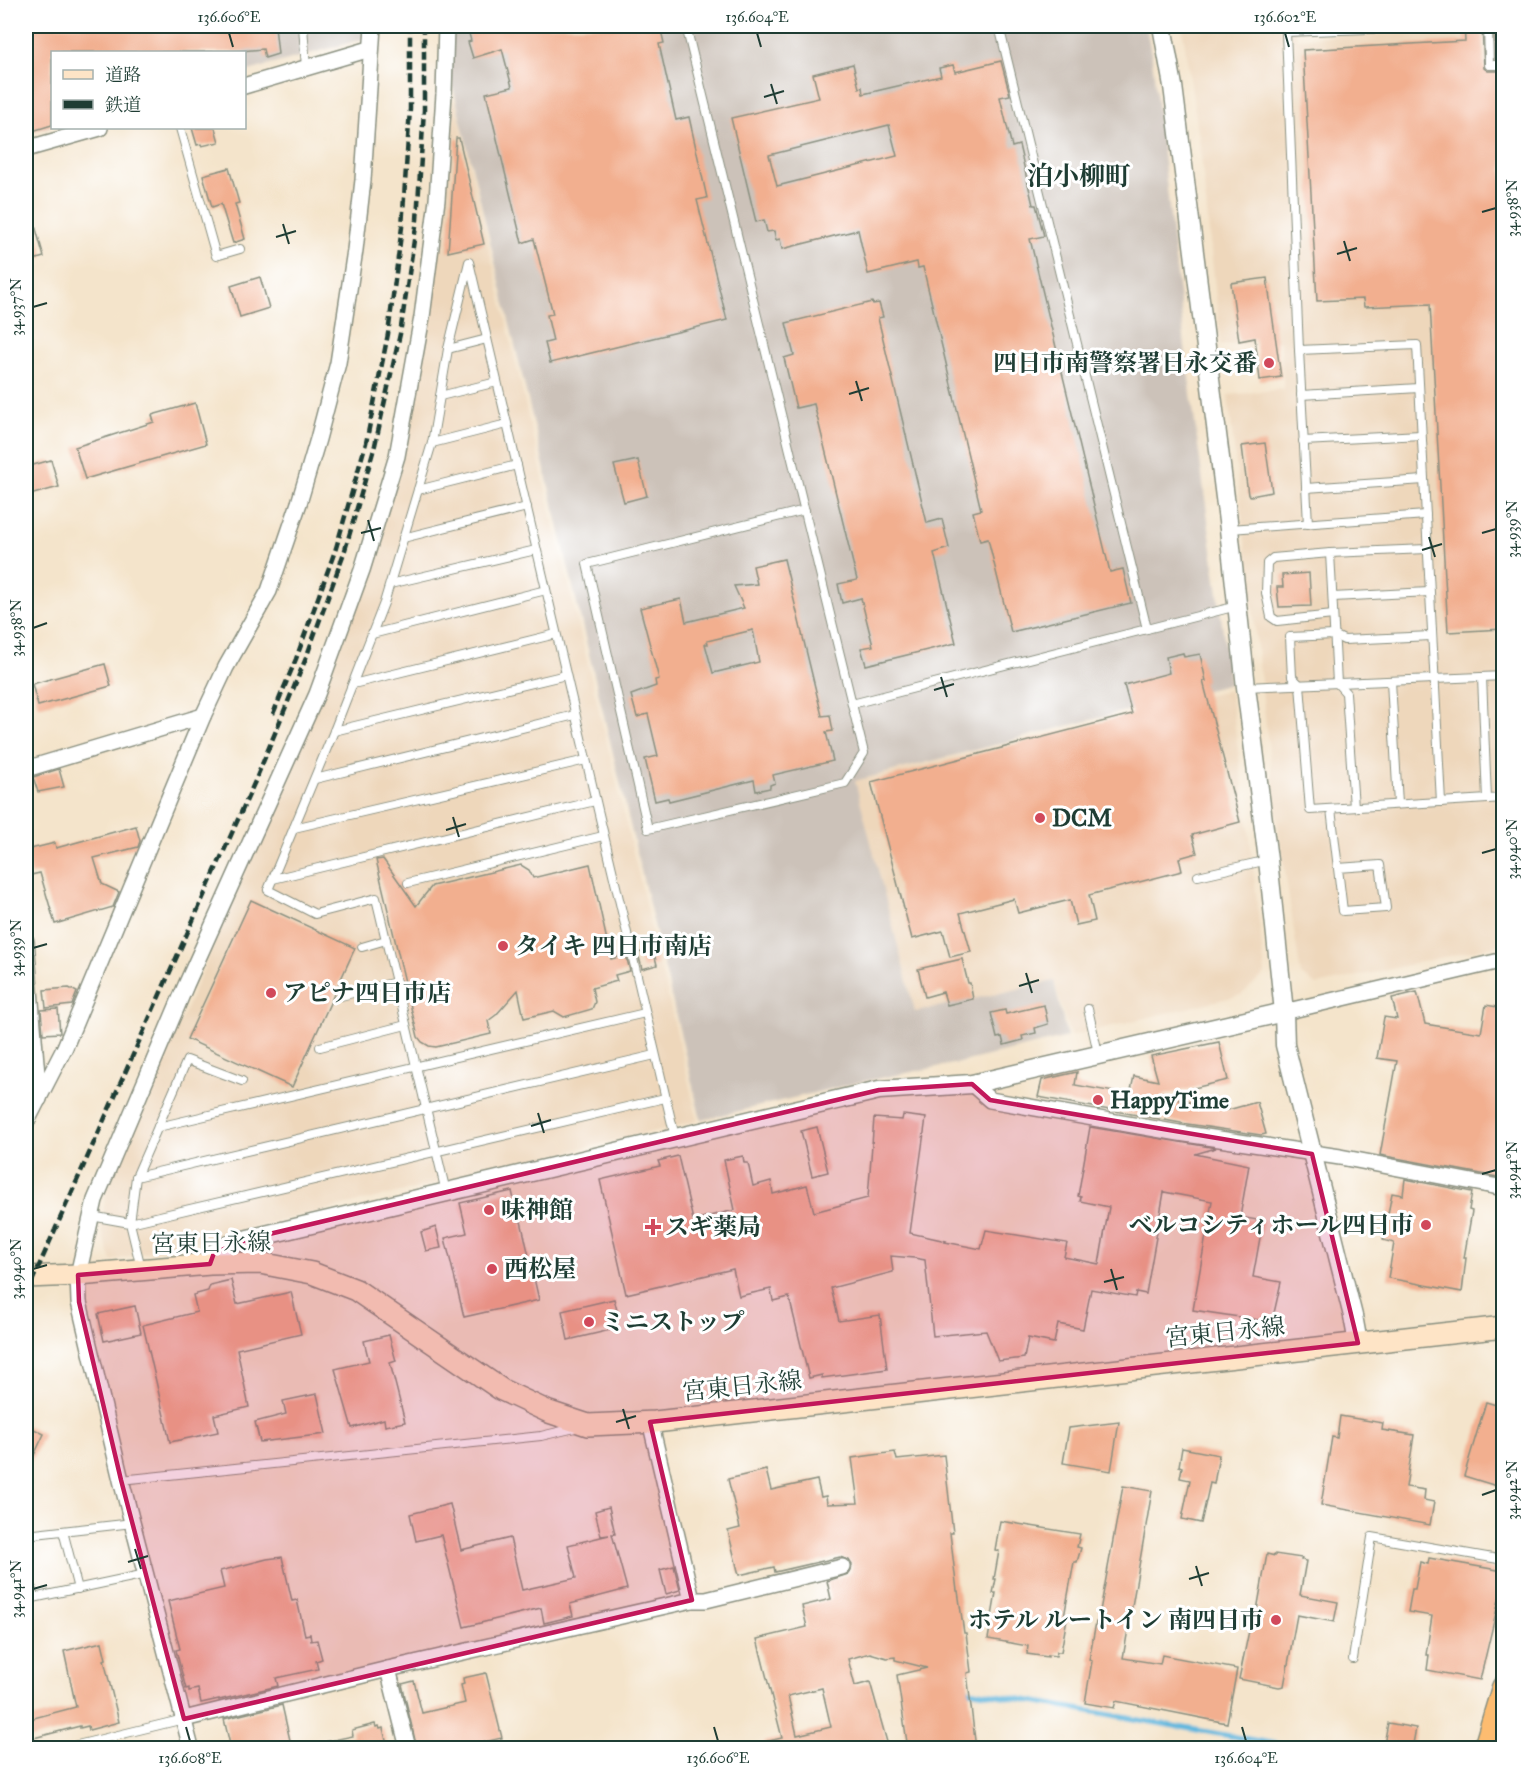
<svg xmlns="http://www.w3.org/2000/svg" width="1529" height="1774" viewBox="0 0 1529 1774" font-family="'IM FELL Great Primer','Noto Serif JP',serif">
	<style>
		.built { fill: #eed7bb }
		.industrial { fill: #ccc2b9 }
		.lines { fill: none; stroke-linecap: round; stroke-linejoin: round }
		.stream { stroke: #61b7de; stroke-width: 5 }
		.building { fill: #f2af8f; fill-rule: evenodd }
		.service-casing { stroke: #8a9080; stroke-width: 10 }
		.minor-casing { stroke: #8a9080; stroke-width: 18 }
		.tertiary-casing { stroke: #8a9080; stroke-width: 21 }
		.secondary-casing { stroke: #8a9080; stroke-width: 24 }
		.trunk-casing { stroke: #8a9080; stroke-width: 27 }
		.service { stroke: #fff; stroke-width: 8 }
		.minor { stroke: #fff; stroke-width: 15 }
		.tertiary { stroke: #fff; stroke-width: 18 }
		.secondary { stroke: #fee4c6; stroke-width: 21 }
		.trunk { stroke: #fdbc70; stroke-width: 24 }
		.rail { stroke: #1f3d34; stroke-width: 4.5; stroke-dasharray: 9 4.5; stroke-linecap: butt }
		.marked { fill: #c2185b; fill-opacity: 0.2; stroke: #c2185b; stroke-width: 4.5; stroke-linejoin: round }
		.ticks { fill: none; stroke: #1f3d34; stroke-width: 2 }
		.poi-dot { fill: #d1495b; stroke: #fff; stroke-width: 2 }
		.labels { text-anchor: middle; stroke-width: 6; stroke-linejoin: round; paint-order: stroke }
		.poi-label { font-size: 24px; font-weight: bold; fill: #1f3d34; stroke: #fff; text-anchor: start }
		.street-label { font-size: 24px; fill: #1f3d34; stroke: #fff }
		.neighbourhood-label { font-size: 26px; font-weight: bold; fill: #1f3d34; stroke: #fff }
		.neatline { fill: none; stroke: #1f3d34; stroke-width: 2 }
		.ticks-label { font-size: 15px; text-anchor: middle; fill: #1f3d34 }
	</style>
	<rect width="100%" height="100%" fill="#fff"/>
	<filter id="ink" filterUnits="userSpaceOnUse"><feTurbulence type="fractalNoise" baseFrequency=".0167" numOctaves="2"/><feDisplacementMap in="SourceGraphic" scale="12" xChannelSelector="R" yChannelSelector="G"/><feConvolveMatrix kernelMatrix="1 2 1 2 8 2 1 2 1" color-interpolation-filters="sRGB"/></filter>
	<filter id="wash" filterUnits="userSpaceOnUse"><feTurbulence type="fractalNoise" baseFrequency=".008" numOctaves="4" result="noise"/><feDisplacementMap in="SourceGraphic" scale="24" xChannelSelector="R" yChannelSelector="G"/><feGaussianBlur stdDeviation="1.35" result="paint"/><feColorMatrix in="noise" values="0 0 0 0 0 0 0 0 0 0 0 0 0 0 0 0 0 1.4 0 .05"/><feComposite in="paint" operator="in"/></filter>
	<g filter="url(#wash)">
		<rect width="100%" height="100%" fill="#f4e4cb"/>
		<g class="built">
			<polygon points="1182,26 1295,26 1297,39 1416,26 1503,26 1503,944 1317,985 1301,975 1277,821 1228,395 1284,389 1280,342 1221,345 1199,137"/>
			<polygon points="455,100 530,424 698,1121 112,1261 101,1231 106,1190 187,1007 337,656 373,565 404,451 448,111"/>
			<polygon points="1230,690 1249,831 1265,974 1241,995 1070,1036 1054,981 915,1013 855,781"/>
		</g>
		<g class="industrial">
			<polygon points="26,26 368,26 368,33 363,39 245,72 244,52 52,52 52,126 26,134"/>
			<polygon points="446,26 1146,26 1152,58 1187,364 1230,684 855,781 915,1012 1054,981 1067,1037 958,1063 860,1082 701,1120 445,54"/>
		</g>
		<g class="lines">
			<polyline class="stream" points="963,1689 1299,1748"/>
		</g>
		<g id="blocks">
			<g class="building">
				<polygon points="26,26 275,26 278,54 265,58 263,49 229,52 52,52 52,125 26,133"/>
				<polygon points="467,26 660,26 664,43 659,44 676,120 689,117 707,198 697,200 727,320 550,363 545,343 553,341 547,315 553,314 534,239 522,243 486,93 512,87 502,49 473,58 468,42 471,41"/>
				<polygon points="1464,26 1482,26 1484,68 1488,71 1503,71 1503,629 1448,632 1430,304 1364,307 1363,299 1317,301 1303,50 1465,41"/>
				<polygon points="1494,26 1503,26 1503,59 1495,59"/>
				<path d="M1001,61L1010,95L1000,97L1012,147L1019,145L1033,205H1036L1044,236L1030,239L1110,572L1123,569L1131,603L1011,632L988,539L980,541L973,512L981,510L923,267L918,268L917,262L868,274L858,230L782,249L780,239L776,240L774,231L767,232L764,220L756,222L731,118L819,98L813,74L853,64L859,88L862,87L863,94L941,76L939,68L953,65L955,72ZM889,125L897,156L777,186L769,155Z"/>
				<polygon points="192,128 215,128 219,142 202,146 201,144 197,145"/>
				<polygon points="456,138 459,138 484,244 448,252"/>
				<polygon points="229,168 239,203 235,204 245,239 233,243 221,204 212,207 203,175"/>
				<polygon points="26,208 30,208 44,257 26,262"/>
				<polygon points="260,277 269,308 240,317 231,286"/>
				<polygon points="1267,278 1281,377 1260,380 1255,338 1239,341 1231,283"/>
				<polygon points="872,302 873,304 879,303 883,317 878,318 927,523 942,519 949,548 934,553 956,643 866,665 861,648 873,646 861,598 842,603 838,584 857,580 814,404 796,408 784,358 794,355 786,323"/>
				<polygon points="195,403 206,444 85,479 75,447 154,422 152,415"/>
				<polygon points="1265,443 1272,492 1251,496 1248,495 1242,446"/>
				<polygon points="51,460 59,487 26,496 26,467"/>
				<polygon points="638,460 647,496 624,502 614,465"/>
				<path d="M784,559L822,716L830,715L833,731L826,732L833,761L773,775L775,783L770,785V788L756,791L754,780L669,801L668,798L655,801L645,759L658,756L648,714L637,717L631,695L656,686L655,680L659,679L640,608L681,599L686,622L744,608L734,586L757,584L753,566ZM753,630L759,662L713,673L705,644H708L707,641Z"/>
				<polygon points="1309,573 1311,606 1279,607 1277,587 1283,587 1282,575"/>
				<polygon points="1183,653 1184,657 1200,654 1206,681 1203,681 1240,822 1192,835 1197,853 1179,858 1182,871 1089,895 1095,921 1076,925 1070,900 1018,913 1014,899 960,913 971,952 950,957 943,931 912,939 871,782 1132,714 1124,685 1169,673 1166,657"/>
				<polygon points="105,664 111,686 38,706 32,684"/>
				<polygon points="59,769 64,787 38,792 33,777"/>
				<polygon points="136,826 140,841 138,847 94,858 102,884 119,892 113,907 55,924 40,873 31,875 26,850 55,843 56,848"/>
				<polygon points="383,859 416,906 432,886 521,865 529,870 533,878 590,864 611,959 626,955 630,971 615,975 617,981 592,988 595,1002 592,1009 564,1017 554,1011 524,1018 518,990 496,1015 488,1021 491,1034 436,1047 429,1046 422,1042 418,1037 376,860"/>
				<polygon points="251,900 355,948 292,1087 187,1039"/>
				<polygon points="653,949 657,965 642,969 638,953"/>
				<polygon points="962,959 968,983 970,983 973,999 947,1005 943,992 925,997 918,969"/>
				<polygon points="69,988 77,992 72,1005 46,1008 44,990"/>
				<polygon points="1417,992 1425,1024 1481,1033 1486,1005 1503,1008 1503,1178 1380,1155 1397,1061 1377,1058 1384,1017 1397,1019 1392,998"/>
				<polygon points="1044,1005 1048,1024 1035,1028 1036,1033 1022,1036 1023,1040 1004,1045 1002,1037 997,1038 991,1013 1005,1010 1006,1014"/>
				<polygon points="58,1009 60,1033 43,1034 41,1010"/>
				<polygon points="1219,1042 1228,1080 1160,1096 1228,1110 1257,1102 1266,1134 1261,1135 1181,1123 1038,1097 1042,1080 1077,1072 1075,1085 1130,1095 1134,1076 1158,1081 1151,1056"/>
				<polygon points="903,1115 926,1118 910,1233 946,1241 945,1242 981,1249 986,1230 1067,1243 1064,1257 1099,1264 1109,1207 1080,1201 1081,1197 1078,1196 1090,1127 1216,1148 1195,1154 1249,1165 1240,1217 1263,1221 1253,1277 1281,1282 1272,1322 1193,1310 1212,1201 1164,1192 1146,1294 1136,1292 1135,1297 1091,1289 1083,1329 1058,1324 1054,1343 1028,1338 1024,1358 998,1361 986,1331 933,1336 925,1260 914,1258 891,1256 893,1272 831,1288 839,1321 880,1315 887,1369 822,1378 822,1375 809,1378 789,1297 773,1301 771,1289 739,1296 733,1269 626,1294 600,1180 660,1166 658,1161 678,1156 693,1220 735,1210 724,1160 743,1156 744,1163 748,1163 753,1186 771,1181 773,1194 807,1185 814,1212 868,1198 874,1118 902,1120"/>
				<polygon points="817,1127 828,1172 812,1176 801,1131"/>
				<polygon points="1405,1179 1472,1192 1469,1210 1472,1211 1464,1258 1466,1258 1462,1292 1388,1278 1394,1243 1383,1240 1392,1193 1403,1195"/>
				<polygon points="512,1191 519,1221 521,1221 539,1300 464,1317 445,1238 467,1233 460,1203"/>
				<polygon points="436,1227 441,1248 426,1251 421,1232"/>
				<polygon points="231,1280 237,1304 291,1292 301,1334 237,1349 249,1407 214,1415 218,1432 170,1442 143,1325 197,1312 193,1295 208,1291 210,1285"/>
				<polygon points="614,1299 618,1314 612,1315 615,1329 568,1340 562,1311"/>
				<polygon points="135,1306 141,1333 104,1341 98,1314"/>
				<polygon points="389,1335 396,1361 390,1363 405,1422 385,1426 384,1419 352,1428 335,1369 369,1361 364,1341"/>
				<polygon points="317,1394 326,1434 260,1442 255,1422 286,1414 283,1401"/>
				<polygon points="1486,1402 1503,1407 1503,1488 1464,1476"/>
				<polygon points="1340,1416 1383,1423 1382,1430 1414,1435 1406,1487 1425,1490 1424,1500 1434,1502 1430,1525 1321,1505 1332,1437 1337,1438"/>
				<polygon points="1119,1422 1111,1471 1063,1463 1069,1428"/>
				<polygon points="26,1425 44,1434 26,1472"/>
				<polygon points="1182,1448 1219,1455 1214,1484 1210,1483 1201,1523 1182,1519 1190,1480 1180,1478 1182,1467 1179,1466"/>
				<path d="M895,1452L897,1460L944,1455L953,1533H950L957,1591H958L964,1633H966L971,1672L967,1673L976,1749H908L897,1675L927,1668L895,1660V1657L887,1658L870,1653L848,1659L855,1686L870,1682L889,1749H765L764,1742L782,1738L757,1639L807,1627L802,1606L831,1599L827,1581L848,1574L851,1570L852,1565L849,1560L840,1557L775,1572L774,1567L739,1575L728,1531L740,1528L728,1479L766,1470L771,1490L817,1480L821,1497L826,1496L827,1504L858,1503L852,1458ZM822,1688L831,1727L797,1735L788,1696Z"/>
				<polygon points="1123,1486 1152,1491 1123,1658 1160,1664 1162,1655 1237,1669 1227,1723 1116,1701 1114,1708 1085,1703 1092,1661 1089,1660 1096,1622 1098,1622"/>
				<polygon points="450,1504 461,1550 510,1538 522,1590 576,1578 568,1545 609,1535 601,1536 595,1511 609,1507 615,1534 612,1534 627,1589 570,1604 573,1616 544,1623 541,1608 464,1627 441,1535 416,1541 410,1514"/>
				<polygon points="1000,1521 1080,1534 1077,1547 1081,1548 1077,1562 1074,1562 1064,1617 1067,1618 1061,1652 1057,1652 1056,1656 1048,1655 1048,1657 1027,1654 1028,1646 988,1639 996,1593 993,1593 996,1579 994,1579 999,1551 995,1550"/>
				<polygon points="1267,1554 1275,1556 1275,1554 1302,1558 1301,1560 1306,1561 1300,1595 1338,1602 1334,1622 1297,1615 1284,1686 1279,1687 1239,1679 1250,1626 1254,1627"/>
				<polygon points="282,1557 292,1601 297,1600 305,1635 310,1634 311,1641 317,1640 322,1659 316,1661 318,1669 276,1678 278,1686 219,1700 219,1699 201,1703 198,1689 189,1691 189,1688 186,1689 176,1650 180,1649 168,1601 224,1588 220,1571 267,1559"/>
				<polygon points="1429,1558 1503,1571 1503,1583 1480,1680 1427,1670 1429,1655 1426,1655 1432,1616 1408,1612 1412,1589 1415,1589 1420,1562 1428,1564"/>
				<polygon points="674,1566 680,1590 666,1594 660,1570"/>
				<polygon points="102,1642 106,1659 104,1660 119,1722 89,1730 88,1726 80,1728 80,1726 26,1740 26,1720 76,1707 64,1651"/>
				<polygon points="486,1673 502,1738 454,1749 417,1749 402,1684 414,1681 422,1713 465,1703 461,1685 464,1684 463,1678"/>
				<polygon points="282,1705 292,1749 231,1749 224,1719"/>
				<polygon points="1388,1723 1416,1728 1412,1749 1383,1749"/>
				<polygon points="375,1724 376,1727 379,1726 380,1729 383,1728 388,1749 325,1749 324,1742 353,1736 352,1730"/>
			</g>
		</g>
	</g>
	<g filter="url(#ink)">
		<use href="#blocks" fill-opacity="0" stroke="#8a9080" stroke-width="1.5"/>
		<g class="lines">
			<g class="service-casing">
				<g id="service">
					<polyline points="303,26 306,68"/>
					<polyline points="686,26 864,753 845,783 648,829 587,564 805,510"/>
					<polyline points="999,26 1147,629"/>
					<polyline points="1488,26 1489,65 1504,65"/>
					<polyline points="180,128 216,256 240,249"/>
					<polyline points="448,349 487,339"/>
					<polyline points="1299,350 1308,524"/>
					<polyline points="1301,395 1419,388"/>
					<polyline points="440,396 497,382"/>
					<polyline points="1303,441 1421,435"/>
					<polyline points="432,443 507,424"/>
					<polyline points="1306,488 1424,480"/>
					<polyline points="418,490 517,465"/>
					<polyline points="1230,529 1426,515"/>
					<polyline points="403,538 527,507"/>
					<polyline points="1330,553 1273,558 1267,563 1266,593 1271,617 1277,621 1333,615"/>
					<polyline points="390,584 536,550"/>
					<polyline points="1333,597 1429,592"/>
					<polyline points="372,634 546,590"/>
					<polyline points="1431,636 1344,640 1334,635 1290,637 1292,677 1300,685 1310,810 1504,798"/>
					<polyline points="1482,677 1487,799"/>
					<polyline points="1391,681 1398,804"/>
					<polyline points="353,684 556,634"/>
					<polyline points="1246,687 1504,676"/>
					<polyline points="852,704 1237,606"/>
					<polyline points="334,731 566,675"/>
					<polyline points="315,779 575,715"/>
					<polyline points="1441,802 1417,345 1299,350 1286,32 1449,26"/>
					<polyline points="1354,807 1346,693 1337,683 1330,553 1427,549"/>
					<polyline points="1331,809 1343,911 1386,908 1380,865 1338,868"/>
					<polyline points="294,828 586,760"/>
					<polyline points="1198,876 1268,860"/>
					<polyline points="273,879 595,801"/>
					<polyline points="408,883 603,836"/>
					<polyline points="362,947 386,940"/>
					<polyline points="341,996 396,982"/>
					<polyline points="1088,1009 1098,1053"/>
					<polyline points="320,1047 406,1025"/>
					<polyline points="242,1081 187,1060 136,1177 130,1223 665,1098"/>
					<polyline points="158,1127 645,1013"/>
					<polyline points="136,1177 655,1055"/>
					<polyline points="446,1192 376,898 315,914 268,890 334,731 384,603 432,443 448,349 469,262 675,1137"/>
					<polyline points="91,1216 130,1223 141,1268"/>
					<polyline points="121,1480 541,1436 575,1428"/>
					<polyline points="63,1531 78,1589"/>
					<polyline points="26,1535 133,1523"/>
					<polyline points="26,1547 33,1598 146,1574"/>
					<polyline points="1353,1659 1372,1537 1504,1560"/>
					<polyline points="65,1748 184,1719"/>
				</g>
			</g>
			<g class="minor-casing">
				<g id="minor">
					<polyline points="244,86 370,49"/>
					<polyline points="26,149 100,128"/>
					<polyline points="26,769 203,716"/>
					<polyline points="26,941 39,1099"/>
					<polyline points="1284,1012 1504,960"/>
					<polyline points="972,1084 990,1100 1179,1133 1340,1157 1504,1188"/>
					<polyline points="26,1123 65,1047 203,716 226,667 269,591 299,503 318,439 338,363 355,250 363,180 373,26"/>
					<polyline points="650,1421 692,1600"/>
					<polyline points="388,1669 408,1748"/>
					<polyline points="184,1719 388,1669 692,1600 706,1600 842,1567"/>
					<polyline points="191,1748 121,1480 79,1302 78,1275 95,1200 186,985 317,694 362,570 397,456 422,317 437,200 444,94 446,26"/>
				</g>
			</g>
			<g class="tertiary-casing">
				<g id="tertiary">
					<polyline points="1162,26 1173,86 1229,529 1246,687 1268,860 1284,1012 1285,1045 1353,1316 1358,1343"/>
					<polyline points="210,1264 214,1253 227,1246 248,1239 879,1090 972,1084 1284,1012"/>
				</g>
			</g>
			<g class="secondary-casing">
				<polyline id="secondary" points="26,1277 78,1275 210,1264 260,1263 312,1273 356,1290 502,1390 549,1412 588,1425 655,1422 1504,1327"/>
			</g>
			<g class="trunk-casing">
				<polyline id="trunk" points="1486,1748 1504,1688"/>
			</g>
			<use href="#service" class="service"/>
			<use href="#minor" class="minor"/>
			<use href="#tertiary" class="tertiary"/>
			<use href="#secondary" class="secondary"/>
			<use href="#trunk" class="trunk"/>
			<g class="rail">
				<polyline points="273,714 296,659 336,548 366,443 388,334 402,227 410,109 410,26"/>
				<polyline points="26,1295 256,779 306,658 345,550 375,445 400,334 417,220 424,110 424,26"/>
			</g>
		</g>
	</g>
	<path class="marked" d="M972,1084L990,1100L1312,1154L1358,1343L650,1422L692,1600L184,1719L121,1480L79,1302L78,1275L210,1264L214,1253L248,1239L879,1090Z"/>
	<path class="ticks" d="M229,33L233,47M757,33L761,47M1285,33L1289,47M771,84L777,104M764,97L784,91M1482,212L1496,208M283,224L289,244M276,237L296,231M1344,241L1350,261M1337,254L1357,248M33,307L47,303M856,381L862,401M849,394L869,388M368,520L374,541M361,533L381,528M1482,533L1496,529M1429,537L1435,557M1422,550L1442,544M33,628L47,623M941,677L947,697M934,690L954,684M453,817L459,837M446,830L466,824M1482,853L1496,849M33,948L47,944M1026,973L1032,993M1019,986L1039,980M538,1113L544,1133M531,1126L551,1120M1482,1174L1496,1170M33,1269L47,1265M1111,1269L1117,1290M1104,1282L1124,1277M623,1409L629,1429M616,1422L636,1416M1482,1495L1496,1490M135,1549L141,1569M128,1562L148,1556M1196,1566L1202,1586M1189,1579L1209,1573M33,1589L47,1585M186,1727L190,1741M714,1727L718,1741M1242,1727L1246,1741"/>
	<g class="poi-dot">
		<circle cx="1269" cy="363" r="6"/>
		<circle cx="1040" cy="818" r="6"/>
		<circle cx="503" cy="946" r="6"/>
		<circle cx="271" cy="993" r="6"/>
		<circle cx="1098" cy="1100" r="6"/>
		<circle cx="489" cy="1210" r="6"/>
		<circle cx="1426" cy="1225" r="6"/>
		<path d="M650 1218h6v6h6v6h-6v6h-6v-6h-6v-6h6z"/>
		<circle cx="492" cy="1269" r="6"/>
		<circle cx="589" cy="1322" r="6"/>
		<circle cx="1276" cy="1620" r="6"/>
	</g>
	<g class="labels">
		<g class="poi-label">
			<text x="1257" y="371" text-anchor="end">四日市南警察署日永交番</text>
			<text x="1052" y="826">DCM</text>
			<text x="515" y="954">タイキ 四日市南店</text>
			<text x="283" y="1001">アピナ四日市店</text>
			<text x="1110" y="1108">HappyTime</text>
			<text x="501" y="1218">味神館</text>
			<text x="1414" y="1233" text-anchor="end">ベルコシティホール四日市</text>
			<text x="665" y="1235">スギ薬局</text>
			<text x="504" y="1277">西松屋</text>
			<text x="601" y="1330">ミニストップ</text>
			<text x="1264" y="1628" text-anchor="end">ホテル ルートイン 南四日市</text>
		</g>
		<g class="street-label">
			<text transform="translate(211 1243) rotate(-1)" y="8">宮東日永線</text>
			<text transform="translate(1225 1332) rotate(-6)" y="8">宮東日永線</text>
			<text transform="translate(742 1386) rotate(-6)" y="8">宮東日永線</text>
		</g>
		<g class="neighbourhood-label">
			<text x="1079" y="185">泊小柳町</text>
		</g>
	</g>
	<rect width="1529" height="1774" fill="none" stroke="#fff" stroke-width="66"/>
	<rect x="51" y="51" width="195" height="78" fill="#ffffff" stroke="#a5b1ae" stroke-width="1.5"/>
	<rect x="63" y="70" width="30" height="9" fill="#fee4c6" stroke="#a5b1ae" stroke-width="1.5"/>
	<text x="105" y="81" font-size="18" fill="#1f3d34">道路</text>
	<rect x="63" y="100" width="30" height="9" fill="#1f3d34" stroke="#a5b1ae" stroke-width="1.5"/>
	<text x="105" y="111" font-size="18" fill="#1f3d34">鉄道</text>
	<rect x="33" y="33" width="1463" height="1708" class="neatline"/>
	<g class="ticks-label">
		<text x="229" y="22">136.606°E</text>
		<text x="757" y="22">136.604°E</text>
		<text x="1285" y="22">136.602°E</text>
		<text transform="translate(1512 208) rotate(-90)" y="5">34.938°N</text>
		<text transform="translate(16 307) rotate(-90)" y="5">34.937°N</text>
		<text transform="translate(1512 529) rotate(-90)" y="5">34.939°N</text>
		<text transform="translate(16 628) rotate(-90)" y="5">34.938°N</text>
		<text transform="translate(1512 849) rotate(-90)" y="5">34.940°N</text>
		<text transform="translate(16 948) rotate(-90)" y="5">34.939°N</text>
		<text transform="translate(1512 1170) rotate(-90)" y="5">34.941°N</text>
		<text transform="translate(16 1269) rotate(-90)" y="5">34.940°N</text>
		<text transform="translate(1512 1490) rotate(-90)" y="5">34.942°N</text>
		<text transform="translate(16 1589) rotate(-90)" y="5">34.941°N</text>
		<text x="190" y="1763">136.608°E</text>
		<text x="718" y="1763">136.606°E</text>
		<text x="1246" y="1763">136.604°E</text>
	</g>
</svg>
